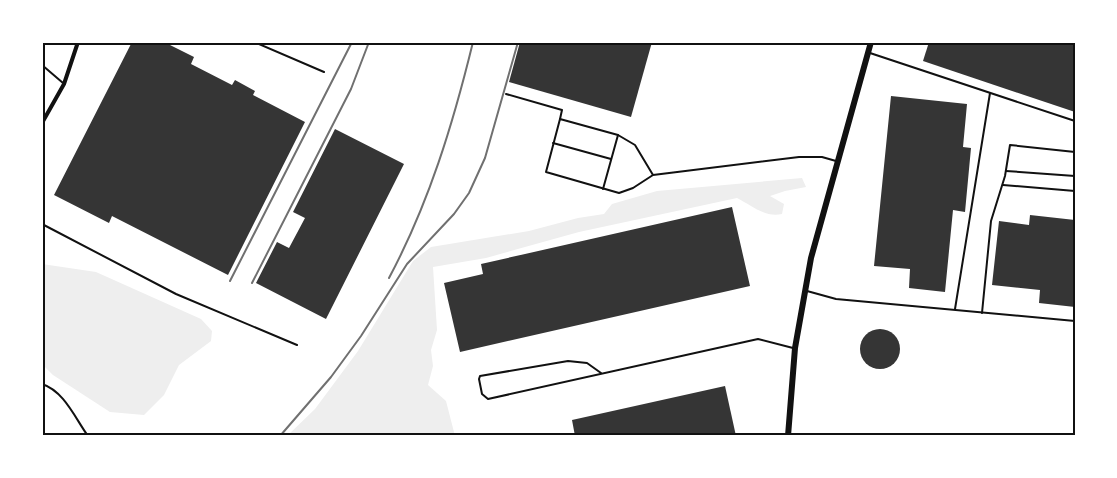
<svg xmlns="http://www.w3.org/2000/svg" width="1117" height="478" viewBox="0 0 1117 478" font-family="'Libre Baskerville',serif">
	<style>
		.green { fill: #eee }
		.building { fill: #353535 }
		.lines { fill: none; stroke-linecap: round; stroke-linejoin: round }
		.service { stroke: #111; stroke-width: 2 }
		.minor { stroke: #111; stroke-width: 4 }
		.primary { stroke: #111; stroke-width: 6 }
		.rail { stroke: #707070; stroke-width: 2 }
		.neatline { fill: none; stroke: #111; stroke-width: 2 }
	</style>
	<rect width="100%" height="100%" fill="#fff"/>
	<g class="green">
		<path d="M802,178L806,187L785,191L770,196L784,204L782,214C765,218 751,205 737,198L579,232L486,258L433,267L437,330L431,350L433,366L428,385L446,401L455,436H287L315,409L358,351L413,261L431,247L529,231L578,218L604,214L612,204L657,191Z"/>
		<polygon points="42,264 96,272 201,319 212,331 211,341 179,365 164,395 144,415 110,412 53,375 42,364"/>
	</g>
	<g class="building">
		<polygon points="132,42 164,42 194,57 191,64 232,85 235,80 255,91 253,95 305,122 228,275 112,216 109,223 54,195"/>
		<polygon points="520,42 652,42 631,117 509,82"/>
		<polygon points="929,42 1075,42 1075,112 923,61"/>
		<polygon points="891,96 967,104 963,147 971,148 965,212 953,210 945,292 909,288 910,269 874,266"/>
		<polygon points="335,129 404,164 326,319 256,283 277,242 289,248 305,218 293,212"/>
		<polygon points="732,207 750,286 460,352 444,283 483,274 481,264"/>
		<polygon points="1030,215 1075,220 1075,307 1039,303 1040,290 992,285 999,221 1029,225"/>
		<circle cx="880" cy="349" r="20"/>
		<polygon points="725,386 736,436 575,436 572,420"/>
	</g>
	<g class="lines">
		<g class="service">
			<polyline points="254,42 324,72"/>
			<polyline points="870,53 1075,121"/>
			<polyline points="42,65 63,83"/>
			<polyline points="506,94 562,110 560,119"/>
			<polyline points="553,143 611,159"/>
			<polyline points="1006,171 1075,176"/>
			<polyline points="653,175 635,145 618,135 560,119 546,172 619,193 633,188 653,175 799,157 822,157 836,161"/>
			<polyline points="1003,185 1075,191"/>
			<polyline points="603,189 618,135"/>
			<polyline points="42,224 176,294 297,345"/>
			<polyline points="807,291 836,299 1075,321"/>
			<polyline points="955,309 990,93"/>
			<polyline points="982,313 991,221 1005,176 1010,145 1075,152"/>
			<polyline points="601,373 587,363 568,361 480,376 479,379 482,394 488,399 758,339 793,348"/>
			<path d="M42,384C64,391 75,418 88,436"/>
		</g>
		<polyline class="minor" points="42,123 64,84 78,42"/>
		<polyline class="primary" points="788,436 795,348 811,258 871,42"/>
		<g class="rail">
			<path d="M389,278C429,203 453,124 473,42"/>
			<polyline points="230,281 352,42"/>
			<polyline points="252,283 351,89 369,42"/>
			<polyline points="280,436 331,377 361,336 407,264 454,214 469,193 485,158 518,42"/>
		</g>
	</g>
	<rect width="1117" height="478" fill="none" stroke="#ffffff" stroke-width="87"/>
	<rect x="44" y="44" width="1030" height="390" class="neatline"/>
</svg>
